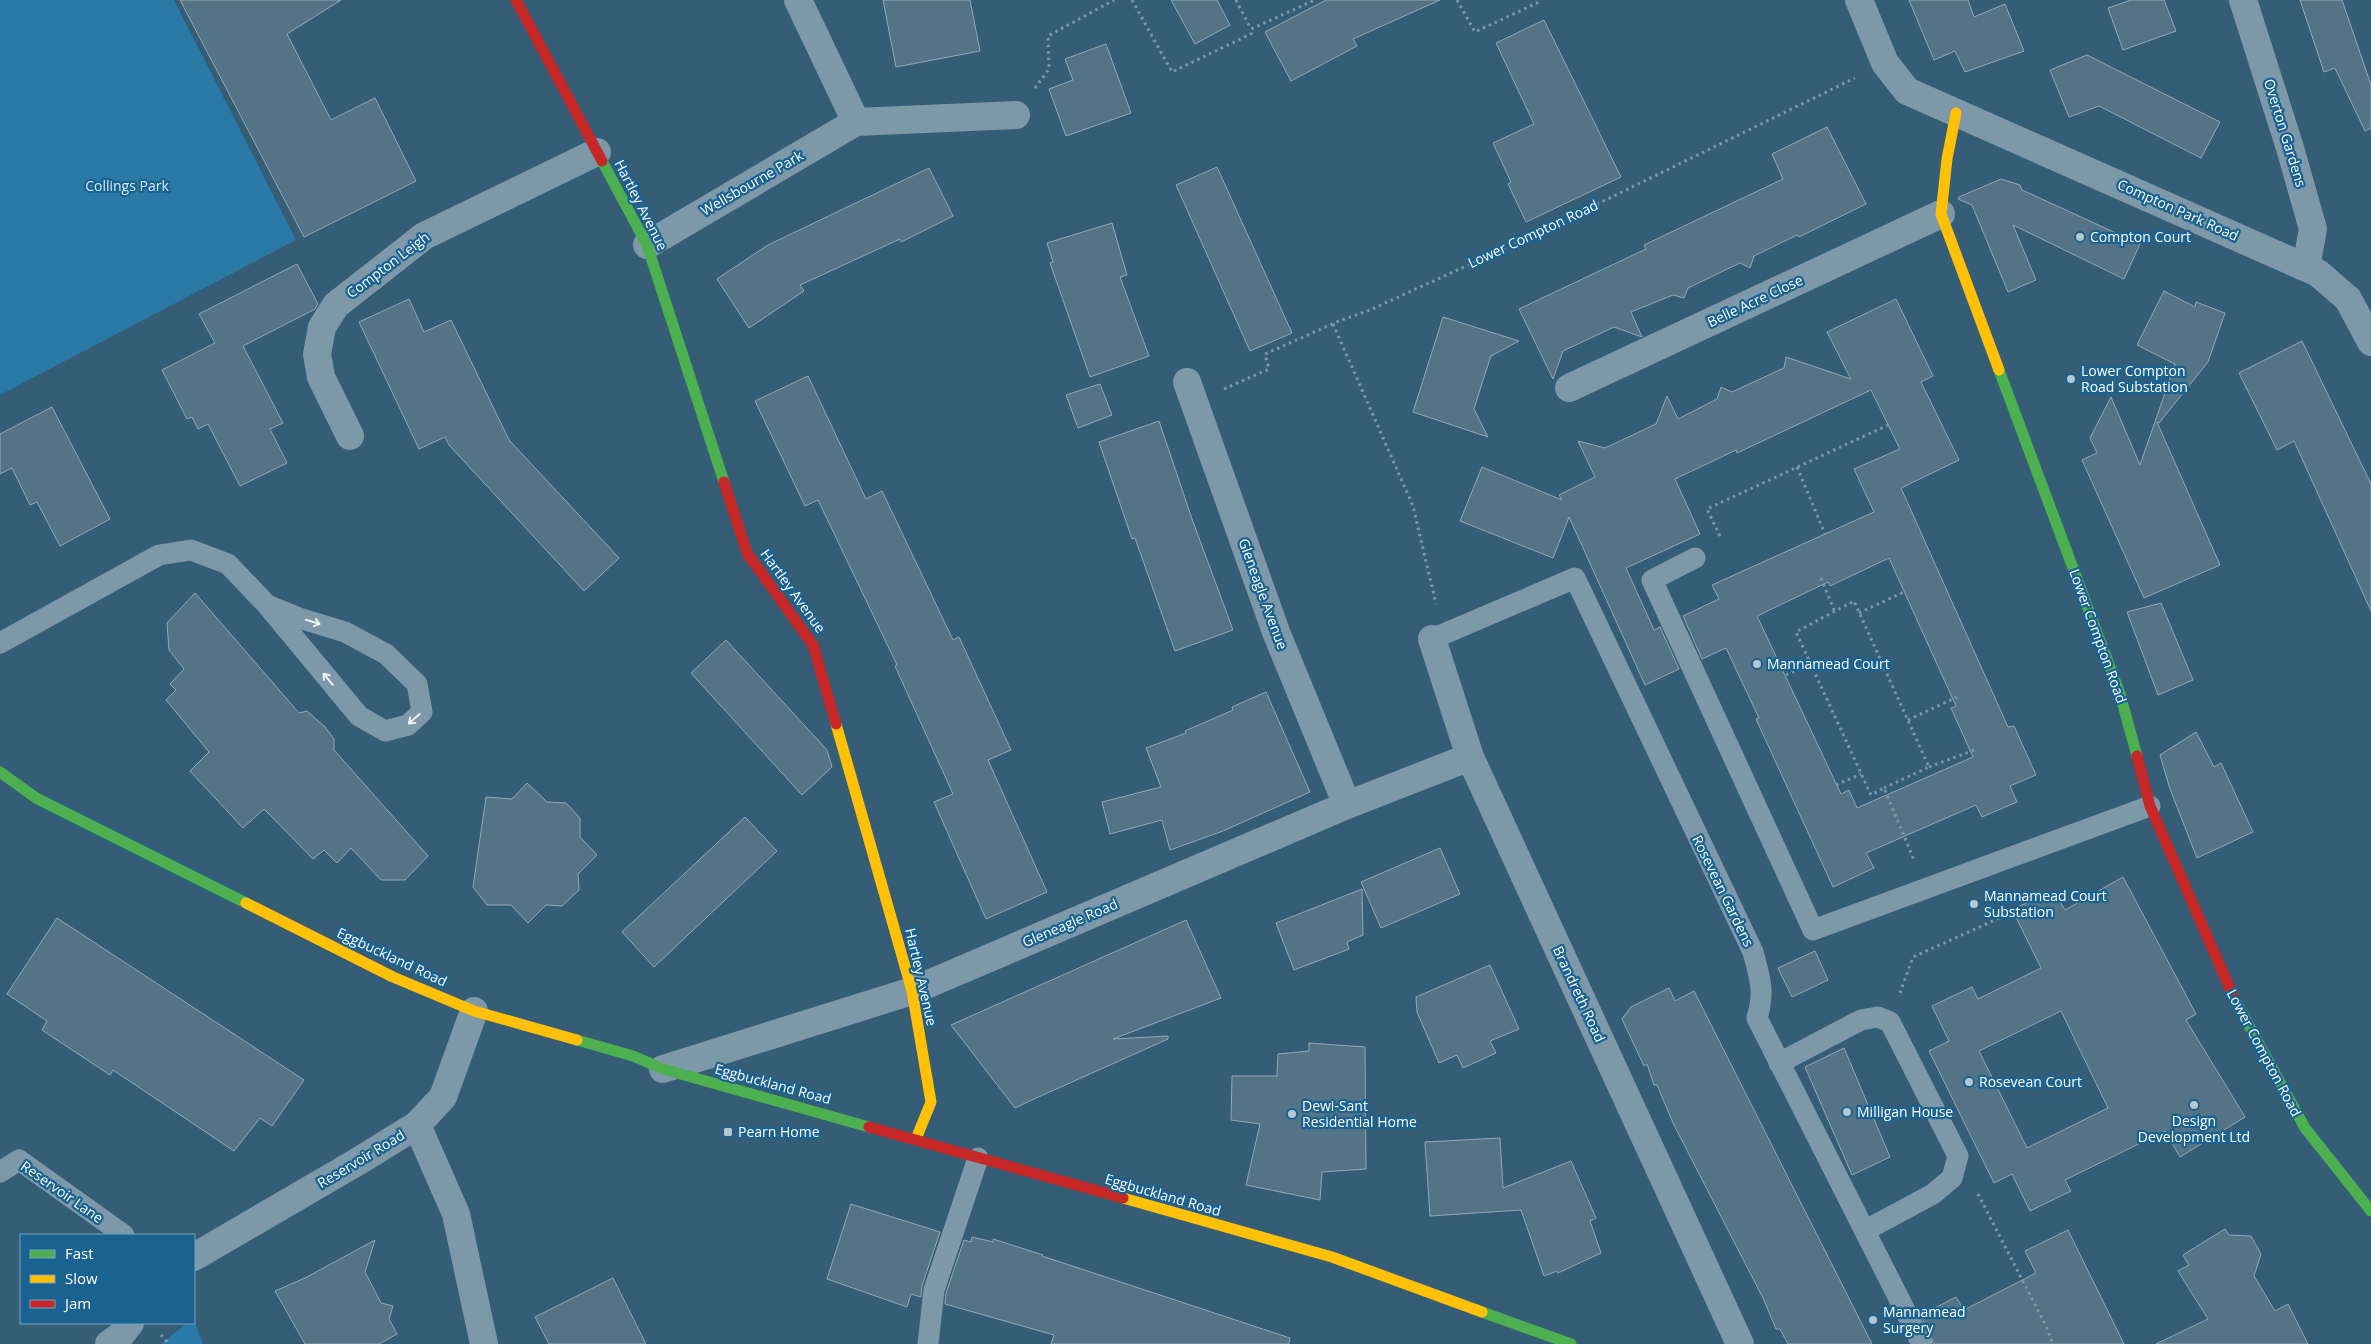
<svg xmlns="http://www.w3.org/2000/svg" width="2371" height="1344" viewBox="0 0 2371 1344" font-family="'Open Sans',sans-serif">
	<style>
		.green { fill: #2b79a6 }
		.building { fill: #537387; stroke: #92a9b7; fill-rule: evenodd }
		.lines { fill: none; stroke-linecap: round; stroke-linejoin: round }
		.path { stroke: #7d98a9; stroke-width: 3; stroke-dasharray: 2.5 4; stroke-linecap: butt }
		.lane { stroke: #7d98a9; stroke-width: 21 }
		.street { stroke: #7d98a9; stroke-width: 28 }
		.fast { stroke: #4caf50; stroke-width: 11 }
		.slow { stroke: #ffc107; stroke-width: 11 }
		.jam { stroke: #c62828; stroke-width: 11 }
		.oneway { stroke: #ecf0f2 }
		.poi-dot { fill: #b8c6cf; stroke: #1a6391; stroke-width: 2 }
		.labels { text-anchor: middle; stroke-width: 4.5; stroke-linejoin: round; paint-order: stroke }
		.street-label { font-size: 14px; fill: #fff; stroke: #1a6391 }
		.park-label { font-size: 14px; fill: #d0ebfb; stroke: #1a6391 }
		.poi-label { font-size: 14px; fill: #fff; stroke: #1a6391; text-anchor: start }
	</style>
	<rect width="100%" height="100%" fill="#355d76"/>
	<g class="green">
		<polygon points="0,0 174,0 296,240 0,395"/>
		<polygon points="194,1321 203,1344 161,1344 187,1323"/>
	</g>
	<g class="building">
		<polygon points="180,0 341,0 287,34 331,120 375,98 416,181 304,237"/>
		<polygon points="883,0 970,0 980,51 896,67"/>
		<polygon points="1171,0 1217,0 1230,25 1195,44"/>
		<polygon points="1326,0 1440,0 1353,39 1357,46 1291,81 1265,32"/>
		<polygon points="1909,0 1968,0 1974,17 2005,4 2024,51 1965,72 1955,51 1934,60"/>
		<polygon points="2131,0 2164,0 2176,31 2123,50 2108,8"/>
		<polygon points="2300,0 2342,0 2371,85 2371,128 2365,131 2335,68 2324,72"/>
		<polygon points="1544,20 1621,177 1526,222 1508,184 1511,182 1493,143 1534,124 1496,43"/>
		<polygon points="1106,44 1131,113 1066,136 1049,89 1073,80 1065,59"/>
		<polygon points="2087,55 2220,122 2201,158 2099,106 2069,117 2050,70"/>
		<polygon points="1827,127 1866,204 1799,237 1797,235 1754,256 1750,268 1740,263 1688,288 1684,298 1673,295 1631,312 1642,337 1614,327 1563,351 1553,379 1519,309 1646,249 1644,245 1783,179 1772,154"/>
		<polygon points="1217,167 1292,333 1250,351 1176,185"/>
		<polygon points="929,168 953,216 901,242 900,239 800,285 804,291 749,328 717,279 768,245"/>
		<polygon points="2001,179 2020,185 2022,190 2140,244 2124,279 2013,225 2036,280 2008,292 1972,205 1958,199 1959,197"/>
		<polygon points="1112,223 1127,275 1120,277 1149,356 1090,377 1050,263 1053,262 1047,243"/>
		<polygon points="297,264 318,304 315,309 243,346 283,423 270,429 287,463 240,486 208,424 198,429 192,417 187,419 162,370 215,343 199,314"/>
		<polygon points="2164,291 2195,307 2196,302 2225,313 2208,362 2159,423 2157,422 2220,565 2144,598 2082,460 2097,453 2090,438 2111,397 2140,465 2175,364 2137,345"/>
		<polygon points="409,299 424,332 451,320 509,440 619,558 584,591 449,445 445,437 419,449 359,322"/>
		<path d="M1896,299L1933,376L1921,382L1959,460L1901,488L2008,727L2014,726L2036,775L2010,786L2017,802L1982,817L1976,805L1866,853L1874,868L1833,887L1756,719L1759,718L1726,648L1702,659L1683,616L1719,599L1712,585L1874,512L1854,469L1900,449L1871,390L1737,453L1736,450L1675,479L1700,534L1626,568L1654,630L1660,627L1679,669L1645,685L1569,517L1553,558L1460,521L1482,467L1562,500L1559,495L1595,477L1578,441L1605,448L1656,424L1667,396L1678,419L1717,399L1721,387L1732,392L1784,368L1786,357L1851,379L1827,332ZM1889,558L1956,706L1951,708L1973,757L1857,808L1849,790L1841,794L1757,616L1828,582L1830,586Z"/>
		<polygon points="1443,317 1519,341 1491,356 1482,383 1474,409 1488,437 1413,412"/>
		<polygon points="2302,341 2371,484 2371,611 2294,441 2277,450 2239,373"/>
		<polygon points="808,376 866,499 882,491 953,640 959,637 1011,750 988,760 1047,892 986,919 934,802 953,794 895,666 897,665 818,500 805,506 755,401"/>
		<polygon points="1100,384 1112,415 1078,428 1066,395"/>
		<polygon points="52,407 110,519 60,546 37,502 30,505 12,468 0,474 0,434"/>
		<polygon points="1159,421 1192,519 1233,630 1175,651 1135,538 1132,539 1099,442"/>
		<polygon points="195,593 299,713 307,711 325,727 334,739 334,750 428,856 405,880 381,880 351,848 337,863 324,850 313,859 264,809 243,828 190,771 209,752 166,700 176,690 170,684 184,669 169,650 167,623"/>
		<polygon points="2161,603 2193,680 2158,695 2127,612"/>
		<polygon points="726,640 827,750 832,767 802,795 691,673"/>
		<polygon points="1266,692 1310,792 1223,831 1170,850 1162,820 1110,834 1102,802 1161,787 1146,748 1186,733 1185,731 1233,710 1232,707"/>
		<polygon points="2196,732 2214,767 2221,763 2253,832 2197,858 2170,789 2160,755"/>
		<polygon points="527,783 547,802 566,803 580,818 580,837 597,855 578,874 579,890 562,906 546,905 528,923 511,905 487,905 473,887 486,797 512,799"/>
		<polygon points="745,817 777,851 654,967 622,932"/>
		<polygon points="1440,848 1460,894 1381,928 1361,882"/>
		<path d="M2123,877L2196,1014L2186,1020L2245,1117L2180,1157L2165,1131L2065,1180L2071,1191L2030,1211L2012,1174L1994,1183L1929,1051L1949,1041L1932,1006L1972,987L1978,999L2041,968L2012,909L2054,892L2065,910ZM2061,1011L2108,1108L2027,1148L1979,1051Z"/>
		<polygon points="1362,889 1363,935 1347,942 1349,949 1294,970 1276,923"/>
		<polygon points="57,918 304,1080 272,1126 260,1118 234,1151 113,1070 110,1075 42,1030 47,1021 7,994"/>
		<polygon points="1186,920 1221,998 1113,1039 1168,1036 1168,1039 1034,1099 1015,1108 951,1025"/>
		<polygon points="1815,951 1828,980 1792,997 1778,968"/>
		<polygon points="1490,965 1519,1029 1490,1041 1496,1053 1463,1068 1457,1055 1439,1063 1417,1012 1416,997"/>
		<polygon points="1669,988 1675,1001 1694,991 1872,1344 1788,1344 1780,1329 1776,1329 1763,1298 1674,1125 1657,1085 1654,1085 1647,1064 1644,1066 1622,1019 1631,1007"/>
		<polygon points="1309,1043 1365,1047 1366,1169 1322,1172 1320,1200 1246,1185 1260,1124 1231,1120 1232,1076 1277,1076 1278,1054 1309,1051"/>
		<polygon points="1844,1048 1890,1157 1852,1175 1805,1067"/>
		<polygon points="1500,1138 1503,1188 1571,1161 1596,1218 1590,1221 1601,1253 1558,1273 1557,1271 1544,1276 1521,1210 1430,1216 1425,1142"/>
		<polygon points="851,1204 940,1232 922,1286 921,1297 911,1294 907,1307 827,1279"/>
		<polygon points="2225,1229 2229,1235 2251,1236 2261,1254 2254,1276 2275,1311 2288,1304 2308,1344 2156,1344 2208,1319 2178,1271 2189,1265 2183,1255"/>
		<polygon points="2068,1230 2124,1344 1934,1344 1921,1315 1956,1297 1964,1310 2036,1273 2025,1251"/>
		<polygon points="972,1237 993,1242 993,1239 1043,1255 1042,1256 1290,1338 1289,1344 1051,1344 1054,1335 945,1304 946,1293 964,1240 971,1242"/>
		<polygon points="375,1240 365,1272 381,1303 393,1306 389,1319 397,1334 379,1344 305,1344 275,1291 305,1278"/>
		<polygon points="613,1278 646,1344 549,1344 535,1317"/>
	</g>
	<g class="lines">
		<g class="path">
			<polyline points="1132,0 1172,72 1251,34 1251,29 1315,0"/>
			<polyline points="1236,0 1251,29"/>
			<polyline points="1457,0 1475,32 1537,3 1538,0"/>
			<polyline points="1035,88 1049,69 1048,36 1114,0"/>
			<polyline points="1333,324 1413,506 1436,604"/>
			<polyline points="1224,389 1269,369 1265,354 1339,321 1370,310 1534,235 1855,78"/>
			<polyline points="1797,467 1825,534"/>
			<polyline points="1720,536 1707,509 1888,425"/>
			<polyline points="1821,578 1835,612"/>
			<polyline points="1859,613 1904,592"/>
			<polyline points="1786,675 1811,664"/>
			<polyline points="1908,720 1957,697"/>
			<polyline points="1929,767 1977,749"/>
			<polyline points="1836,785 1861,774"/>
			<polyline points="1884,788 1929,767 1854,601 1796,632 1871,795 1884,788 1914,860"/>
			<polyline points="1900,993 1913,957 2006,915 1997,896"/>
			<polyline points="1978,1194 2046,1326 2053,1344"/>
			<polyline points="161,1335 169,1344"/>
		</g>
		<g class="lane">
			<polyline points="1695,558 1652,580 1813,930 2150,806"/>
			<path d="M1432,639L1575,578L1753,952C1760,979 1765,991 1757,1018L1922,1344"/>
			<polyline points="0,643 159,555 191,550 228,564 267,605 359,716 385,731 408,725 422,712 417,684 386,654 345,632 299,618 267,605"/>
			<polyline points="1779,1063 1861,1020 1878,1017 1890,1022 1958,1156 1952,1178 1933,1194 1866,1230"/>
			<polyline points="0,1172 19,1160 124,1235"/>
			<polyline points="928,1344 934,1290 978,1158"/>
		</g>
		<g class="street">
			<polyline points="798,0 856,122"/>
			<polyline points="1859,0 1885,63 1907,91 2318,273 2348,299 2371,342"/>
			<polyline points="2243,0 2290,148 2313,229 2306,267"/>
			<polyline points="647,245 856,122 1016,115"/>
			<polyline points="1187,382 1276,632 1347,805"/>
			<polyline points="1569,388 1941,214"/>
			<polyline points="350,436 321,377 317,354 322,327 336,305 424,236 597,152"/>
			<polyline points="1432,639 1470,757 1740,1344"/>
			<polyline points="663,1069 912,991 1347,805 1470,757"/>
			<polyline points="417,1125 456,1214 484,1344"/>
			<polyline points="194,1257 357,1162 417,1125 443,1097 474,1011"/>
			<polyline points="109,1344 120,1336 130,1323"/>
		</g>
		<g class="fast">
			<polyline points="602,161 647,245 724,482"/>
			<polyline points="1999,370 2120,694 2137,756"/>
			<polyline points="0,772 36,798 246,903"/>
			<polyline points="2235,1000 2305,1128 2371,1211"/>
			<polyline points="577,1040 633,1056 663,1069 869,1127"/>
			<polyline points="1482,1312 1571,1344"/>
		</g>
		<g class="slow">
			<polyline points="1956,113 1947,159 1941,214 1999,370"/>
			<polyline points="836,724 912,991 931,1102 916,1139"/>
			<polyline points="246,903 393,977 474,1011 577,1040"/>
			<polyline points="1123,1198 1332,1257 1482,1312"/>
		</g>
		<g class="jam">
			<polyline points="516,0 602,161"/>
			<polyline points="724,482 747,553 813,645 836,724"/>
			<polyline points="2137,756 2150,806 2235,1000"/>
			<polyline points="869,1127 1123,1198"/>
		</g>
	</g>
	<defs><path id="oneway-shaft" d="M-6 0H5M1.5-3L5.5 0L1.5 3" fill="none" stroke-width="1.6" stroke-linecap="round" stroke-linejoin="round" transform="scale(1.25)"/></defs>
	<g class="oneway">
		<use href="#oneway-shaft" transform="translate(313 622) rotate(17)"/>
		<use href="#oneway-shaft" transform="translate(328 679) rotate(-129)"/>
		<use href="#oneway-shaft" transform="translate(414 719) rotate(139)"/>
	</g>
	<g class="poi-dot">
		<circle cx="2080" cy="237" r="5"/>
		<circle cx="2071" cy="379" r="5"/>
		<circle cx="1757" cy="664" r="5"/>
		<circle cx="1974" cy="904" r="5"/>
		<circle cx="1969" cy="1082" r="5"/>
		<circle cx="2194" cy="1105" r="5"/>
		<circle cx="1847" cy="1112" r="5"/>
		<circle cx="1292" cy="1114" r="5"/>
		<rect x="723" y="1127" width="10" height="10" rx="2.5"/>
		<circle cx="1873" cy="1320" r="5"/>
	</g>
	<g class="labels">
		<g class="street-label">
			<text transform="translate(2285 133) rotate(73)" y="5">Overton Gardens</text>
			<text transform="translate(752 183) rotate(-30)" y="5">Wellsbourne Park</text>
			<text transform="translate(641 205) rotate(63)" y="5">Hartley Avenue</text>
			<text transform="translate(2178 210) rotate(24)" y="5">Compton Park Road</text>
			<text transform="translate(1533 234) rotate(-25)" y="5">Lower Compton Road</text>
			<text transform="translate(388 265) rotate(-37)" y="5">Compton Leigh</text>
			<text transform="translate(1755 301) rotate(-25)" y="5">Belle Acre Close</text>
			<text transform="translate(793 591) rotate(54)" y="5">Hartley Avenue</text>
			<text transform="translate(1263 594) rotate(70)" y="5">Gleneagle Avenue</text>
			<text transform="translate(2098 636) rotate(70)" y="5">Lower Compton Road</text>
			<text transform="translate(1723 891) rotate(64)" y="5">Rosevean Gardens</text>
			<text transform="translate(1070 923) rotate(-23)" y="5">Gleneagle Road</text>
			<text transform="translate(392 957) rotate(25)" y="5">Eggbuckland Road</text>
			<text transform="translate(921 977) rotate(77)" y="5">Hartley Avenue</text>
			<text transform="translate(1579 994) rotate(65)" y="5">Brandreth Road</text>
			<text transform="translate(2264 1053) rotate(62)" y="5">Lower Compton Road</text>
			<text transform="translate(773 1084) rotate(15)" y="5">Eggbuckland Road</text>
			<text transform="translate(361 1159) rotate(-31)" y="5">Reservoir Road</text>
			<text transform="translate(62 1192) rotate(35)" y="5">Reservoir Lane</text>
			<text transform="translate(1163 1195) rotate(16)" y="5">Eggbuckland Road</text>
		</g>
		<g class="park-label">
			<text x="127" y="191">Collings Park</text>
		</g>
		<g class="poi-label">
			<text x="2090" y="242">Compton Court</text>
			<text x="2081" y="376">Lower Compton<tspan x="2081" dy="16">Road Substation</tspan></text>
			<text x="1767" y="669">Mannamead Court</text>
			<text x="1984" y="901">Mannamead Court<tspan x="1984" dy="16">Substation</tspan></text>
			<text x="1979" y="1087">Rosevean Court</text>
			<text x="1302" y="1111">Dewi-Sant<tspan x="1302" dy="16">Residential Home</tspan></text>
			<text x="1857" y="1117">Milligan House</text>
			<text x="2194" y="1126" text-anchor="middle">Design<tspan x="2194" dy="16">Development Ltd</tspan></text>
			<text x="738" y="1137">Pearn Home</text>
			<text x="1883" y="1317">Mannamead<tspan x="1883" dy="16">Surgery</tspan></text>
		</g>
	</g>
	<rect x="20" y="1234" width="175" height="90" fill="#1a6391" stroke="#76a1bd"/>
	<rect x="30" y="1250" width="25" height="8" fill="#4caf50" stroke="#76a1bd"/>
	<text x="65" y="1259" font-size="15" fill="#ffffff">Fast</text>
	<rect x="30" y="1275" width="25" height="8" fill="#ffc107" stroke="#76a1bd"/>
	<text x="65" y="1284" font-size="15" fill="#ffffff">Slow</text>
	<rect x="30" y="1300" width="25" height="8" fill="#c62828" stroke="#76a1bd"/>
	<text x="65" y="1309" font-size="15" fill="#ffffff">Jam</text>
</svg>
